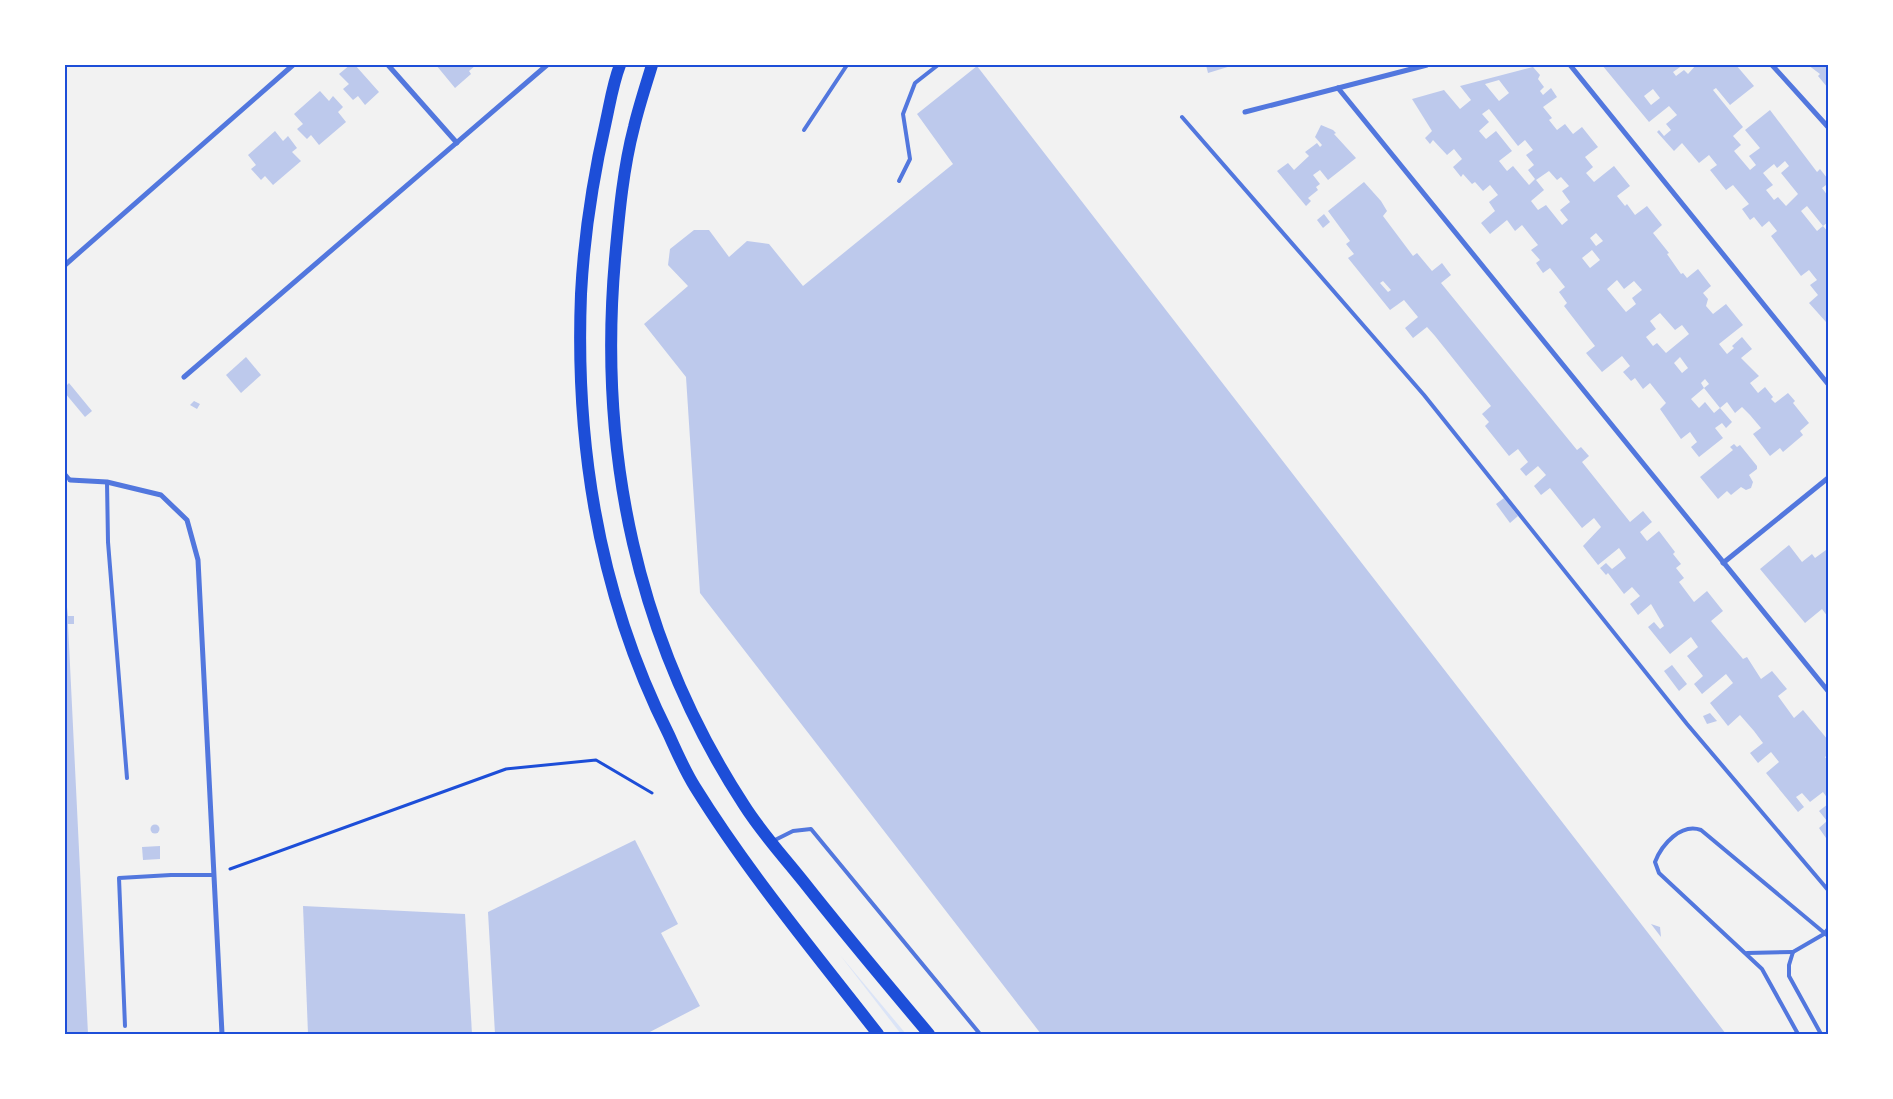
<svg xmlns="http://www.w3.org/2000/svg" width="1893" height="1099" viewBox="0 0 1893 1099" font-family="Roboto,sans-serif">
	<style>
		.green { fill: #dbe4f7 }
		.building { fill: #bdc9ec; fill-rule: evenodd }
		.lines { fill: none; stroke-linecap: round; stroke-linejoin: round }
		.path { stroke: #1d4ed8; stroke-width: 3 }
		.service { stroke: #5277de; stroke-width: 4 }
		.minor { stroke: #5277de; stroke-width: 5 }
		.primary { stroke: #1d4ed8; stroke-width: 12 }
		.neatline { fill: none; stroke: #1d4ed8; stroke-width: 2 }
	</style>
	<rect width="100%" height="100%" fill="#f2f2f2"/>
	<polygon class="green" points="840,955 906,1034 901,1034"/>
	<g class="building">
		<polygon points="350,65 355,65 379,92 365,105 358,96 353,100 343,89 349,84 339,74"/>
		<polygon points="436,65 476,65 469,71 471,74 455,88"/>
		<polygon points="1206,65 1231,65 1231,66 1208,73"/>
		<path d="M1602,65H1683L1673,72L1676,76L1684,70L1688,74L1696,65H1736L1754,86L1730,105L1716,88L1713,90L1743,127L1733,136L1741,145L1734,151L1750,170L1756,165L1749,156L1760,148L1745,130L1770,110L1817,172L1820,169L1827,178L1826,185L1822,188L1828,196V222L1823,226L1807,206L1801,211L1817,231L1823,226L1828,232V321L1826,322L1809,303L1818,295L1810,285L1817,280L1809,270L1801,276L1771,236L1777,231L1769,221L1762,227L1754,217L1750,220L1742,209L1749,204L1733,185L1726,190L1710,170L1717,165L1709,155L1699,163L1682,143L1674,151L1657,132L1659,130L1664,136L1671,130L1666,124L1677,115L1669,106L1649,122ZM1653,89L1660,98L1651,105L1644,96ZM1785,161L1789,166L1781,173L1798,194L1786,206L1778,197L1774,200L1766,190L1773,185L1763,173L1774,164L1777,168Z"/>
		<polygon points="1808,65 1828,65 1828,88 1818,76 1820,74"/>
		<polygon points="977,66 1669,960 1726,1034 1041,1034 700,593 686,377 644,324 688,286 668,265 670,249 694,230 709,230 729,257 747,241 769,244 803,286 953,164 917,114"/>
		<path d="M1533,67L1540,75L1538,79L1544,87L1540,91L1543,95L1551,88L1557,97L1543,107L1552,118L1549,120L1557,130L1565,124L1573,134L1582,127L1598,147L1585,157L1593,167L1586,173L1594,182L1614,166L1630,186L1617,196L1625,206L1627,204L1635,215L1647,206L1662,225L1653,233L1669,253L1667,254L1681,274L1683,273L1687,278L1698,269L1711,286L1703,293L1708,299L1706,306L1713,314L1726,304L1743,325L1719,344L1727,354L1734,348L1732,346L1742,337L1752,349L1741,358L1759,376L1750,383L1758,393L1765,387L1773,397L1771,399L1775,403L1788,393L1795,401L1793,403L1809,423L1800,431L1803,435L1783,452L1780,448L1770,456L1753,434L1761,428L1750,415L1742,407L1735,413L1727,402L1720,408L1704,388L1709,384L1705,379L1701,383L1704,388L1691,399L1699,408L1705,402L1714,413L1720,408L1732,422L1726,428L1722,423L1715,428L1723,438L1699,457L1691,447L1697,442L1690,432L1681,439L1660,409L1666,403L1650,383L1643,389L1635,378L1631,381L1623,372L1630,366L1622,356L1602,372L1586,353L1595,346L1564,306L1567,303L1559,292L1565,287L1550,268L1543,273L1536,263L1540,260L1531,250L1538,245L1522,225L1515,231L1507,220L1490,234L1481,223L1495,211L1489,202L1498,195L1490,185L1483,191L1475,182L1472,184L1463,174L1461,177L1453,167L1462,159L1454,149L1447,155L1433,140L1430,144L1425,138L1432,131L1412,99L1444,90L1460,109L1471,100L1460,86ZM1499,80L1509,93L1499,101L1485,84ZM1489,109L1518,146L1525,140L1533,150L1526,155L1534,165L1528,170L1535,179L1529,185L1513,166L1507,171L1499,161L1512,151L1496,131L1486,139L1479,131L1489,122L1482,114ZM1549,171L1557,180L1561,177L1569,186L1562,191L1570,202L1560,210L1568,220L1562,225L1546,205L1538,210L1531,201L1544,190L1536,180ZM1596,233L1603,241L1596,246L1590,238ZM1592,250L1600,260L1590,268L1582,258ZM1617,280L1624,289L1634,281L1642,290L1632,298L1636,304L1626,312L1607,289ZM1660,313L1675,330L1682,325L1689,334L1666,353L1657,343L1653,346L1646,337L1656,329L1650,321ZM1680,357L1688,368L1682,373L1674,363Z"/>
		<polygon points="320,91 329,101 333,96 343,107 338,112 346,122 319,145 311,135 307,139 297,129 303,124 294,114"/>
		<polygon points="1321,125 1333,130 1336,133 1334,134 1356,158 1328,180 1320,170 1313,175 1320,184 1316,187 1318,190 1308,198 1311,201 1306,206 1277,171 1288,163 1294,170 1309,156 1305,152 1317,143 1320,147 1322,145 1315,137"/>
		<polygon points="275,131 283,141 288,136 297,148 292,152 301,161 273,185 265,176 261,180 251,169 256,165 248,155"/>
		<path d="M1364,182L1381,201L1387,211L1383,216L1413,256L1417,253L1432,271L1442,263L1451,275L1441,283L1577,450L1581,447L1589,456L1582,462L1630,522L1643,511L1652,522L1640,532L1647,541L1659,531L1675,552L1673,554L1681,564L1676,568L1684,578L1679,582L1694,602L1707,591L1723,611L1711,621L1743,659L1747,657L1761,679L1772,671L1787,689L1778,696L1794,718L1803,710L1828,740V755L1825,757L1828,761V799L1823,792L1810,802L1802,793L1796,797L1804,807L1798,812L1766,773L1779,762L1771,752L1758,763L1750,753L1763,743L1754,731L1740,715L1728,726L1710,703L1733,683L1726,674L1702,694L1694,684L1703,676L1687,656L1698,647L1691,637L1670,654L1648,627L1654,622L1660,629L1664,626L1651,604L1638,615L1630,604L1640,596L1632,587L1624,594L1608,573L1606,575L1600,568L1606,563L1612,569L1626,558L1619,548L1598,565L1583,546L1601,527L1594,518L1582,528L1550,488L1541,495L1534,486L1546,475L1538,466L1526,476L1520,469L1528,462L1518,449L1509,456L1485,426L1489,422L1482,414L1491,406L1435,336L1427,327L1413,338L1405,328L1418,317L1404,300L1390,310L1348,258L1354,254L1346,244L1350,241L1328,211ZM1383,281L1391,290L1388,292L1380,283Z"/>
		<polygon points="1324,214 1330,222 1323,228 1317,220"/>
		<polygon points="246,357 261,375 241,393 226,375"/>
		<polygon points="69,383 92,411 85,417 65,393 65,387"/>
		<polygon points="194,401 200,404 197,409 190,405"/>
		<polygon points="1734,444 1737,447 1740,445 1757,466 1757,469 1749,475 1753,482 1751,488 1746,490 1741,487 1731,495 1727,491 1718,499 1700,477 1733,450 1730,447"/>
		<polygon points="1504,498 1518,516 1510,523 1496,504"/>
		<polygon points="1789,545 1802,562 1812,554 1815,558 1826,550 1828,553 1828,617 1822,609 1805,623 1760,569"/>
		<polygon points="65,589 68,616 74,616 74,624 68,624 88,1034 65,1034"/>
		<polygon points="1672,665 1687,684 1679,691 1664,671"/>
		<polygon points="1710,713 1717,721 1707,724 1703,716"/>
		<polygon points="1828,804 1828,837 1826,838 1819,828 1827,821 1819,811"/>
		<circle cx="155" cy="829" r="4.5"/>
		<polygon points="635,840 678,924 661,933 700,1006 646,1034 495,1034 488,912"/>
		<polygon points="160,846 160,859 143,860 142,847"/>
		<polygon points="303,906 465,914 472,1034 308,1034"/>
		<polygon points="1651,924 1660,927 1661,937"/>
	</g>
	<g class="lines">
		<polyline class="path" points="230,869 506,769 596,760 652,793"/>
		<g class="service">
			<polyline points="1182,117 1424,395 1687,724 1828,890"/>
			<polyline points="804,130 847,65"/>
			<polyline points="899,181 910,159 903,114 915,83 938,65"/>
			<polyline points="65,474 70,480"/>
			<polyline points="107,482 108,542 127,778"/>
			<polyline points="773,841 793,831 811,829 980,1034"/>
			<polyline points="1747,953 1793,952"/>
			<polyline points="125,1026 119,878 171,875 214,875"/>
			<path d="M1798,1034L1762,969L1659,873L1655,862C1662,844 1681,823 1701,830L1828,936"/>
			<polyline points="1821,1034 1789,976 1789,965 1793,952 1824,934 1828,929"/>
		</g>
		<g class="minor">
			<polyline points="388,65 457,143"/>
			<polyline points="1570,65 1828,384"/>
			<polyline points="1772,65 1828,127"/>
			<polyline points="1338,88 1828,691"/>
			<polyline points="1245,112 1427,65"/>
			<polyline points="65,265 293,65"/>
			<polyline points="184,377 547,65"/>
			<polyline points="70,480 107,482 161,495 187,520 198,560 222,1034"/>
			<polyline points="1723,563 1828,478"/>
		</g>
		<g class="primary">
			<path d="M620,65C613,83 610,103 606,121C593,178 584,236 581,294C575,447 600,598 669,735C677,753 685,771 695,787C749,874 815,953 878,1034"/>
			<path d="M652,65C646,85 639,106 634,127C623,169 619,215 615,259C598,453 637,641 744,805C761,832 783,856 803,881C844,933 886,983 929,1034"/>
		</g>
	</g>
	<rect width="1893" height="1099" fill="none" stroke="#ffffff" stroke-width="132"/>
	<rect x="66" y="66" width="1761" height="967" class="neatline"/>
</svg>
